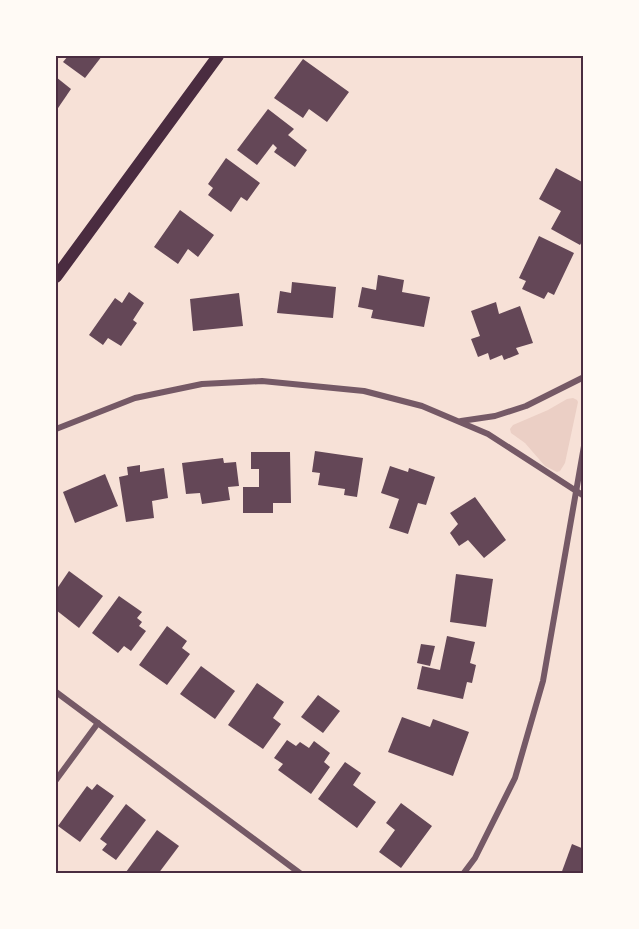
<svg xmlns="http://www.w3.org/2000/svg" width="639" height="929" viewBox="0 0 639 929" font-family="Figtree,sans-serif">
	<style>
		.green { fill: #ebcfc5 }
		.building { fill: #644757 }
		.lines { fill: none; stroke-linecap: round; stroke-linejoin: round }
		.minor { stroke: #755966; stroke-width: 6 }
		.secondary { stroke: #4a2c40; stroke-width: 12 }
		.neatline { fill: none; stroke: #4a2c40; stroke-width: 2 }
	</style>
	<rect width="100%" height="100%" fill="#f7e1d7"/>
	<polygon class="green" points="573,398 577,400 578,402 565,463 560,471 557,472 545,466 525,443 511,433 510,429 513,425 548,410 567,399"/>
	<g class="building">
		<polygon points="68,56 102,56 85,78 63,62"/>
		<polygon points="303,59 349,92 327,122 309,109 303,118 274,98"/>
		<polygon points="56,77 71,89 56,111"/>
		<polygon points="268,109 294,129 288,135 307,150 295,167 274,152 277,148 273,144 257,165 237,150"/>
		<polygon points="226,158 260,183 247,201 241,197 231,212 208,195 213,188 208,184"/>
		<polygon points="556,168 584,183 584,238 580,245 551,229 561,211 539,199"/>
		<polygon points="180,210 214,235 198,257 188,249 178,264 154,247"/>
		<polygon points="539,236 574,253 554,295 548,292 544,299 522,289 526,281 519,278"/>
		<polygon points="378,275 404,280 402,292 430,297 424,327 371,318 373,310 358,307 362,287 376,290"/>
		<polygon points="292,282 336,287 333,318 277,313 280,291 291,293"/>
		<polygon points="129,292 144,303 133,320 137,323 121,346 108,338 103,345 89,335 115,298 122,303"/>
		<polygon points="239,293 243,326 193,331 190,299"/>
		<polygon points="496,302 499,314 520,306 533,343 516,348 519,354 504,360 502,355 490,360 488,353 478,357 471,339 480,336 471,311"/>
		<polygon points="315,451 363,458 357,497 344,495 345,489 318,485 320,473 312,472"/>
		<polygon points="251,452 290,452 291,503 273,503 273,513 243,513 243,487 259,487 259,469 251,469"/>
		<polygon points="223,458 224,463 236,462 239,486 228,487 230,500 202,504 200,493 186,494 182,463"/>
		<polygon points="140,465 140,472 164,468 168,498 152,501 154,518 126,522 119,477 128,475 127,467"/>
		<polygon points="390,466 408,472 409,468 435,477 426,505 418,503 408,534 389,528 399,499 381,493"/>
		<polygon points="105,474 118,506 75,523 63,492"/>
		<polygon points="475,497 506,540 484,558 468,540 459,546 450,533 458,524 450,513"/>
		<polygon points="69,571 103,596 79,628 56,610 56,590"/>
		<polygon points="456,574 493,579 486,627 450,622"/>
		<polygon points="119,596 142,612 137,618 142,622 139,626 146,631 131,651 124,646 118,653 92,633"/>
		<polygon points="167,626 187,641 182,648 190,654 167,685 139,665"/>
		<polygon points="447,636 475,642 470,663 476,665 472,683 467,682 463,699 417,689 422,666 440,670"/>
		<polygon points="421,644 435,646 430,666 417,663"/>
		<polygon points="201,666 235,691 215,719 180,694"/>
		<polygon points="257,683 284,702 273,718 281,724 263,749 228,725"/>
		<polygon points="318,695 340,711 323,733 301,717"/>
		<polygon points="402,717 430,727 433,719 469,732 453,776 388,752"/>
		<polygon points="287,740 296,746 300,742 309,748 314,741 330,753 324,762 330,767 311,794 278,770 283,764 274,758"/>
		<polygon points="345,762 361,773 353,785 376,802 357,828 318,799"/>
		<polygon points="97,784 114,796 80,842 58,826 87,786 92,790"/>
		<polygon points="401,803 432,826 401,868 379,852 395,830 386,823"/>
		<polygon points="126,804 146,820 116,860 102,850 107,844 100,839"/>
		<polygon points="157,830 179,846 158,874 129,874 126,872"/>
		<polygon points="572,844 584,849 584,874 561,874"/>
	</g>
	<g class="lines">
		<g class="minor">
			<polyline points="461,421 495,416 526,406 584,377"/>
			<polyline points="56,429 135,398 202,384 262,381 364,391 422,406 488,434 584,496"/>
			<polyline points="56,692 301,874"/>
			<polyline points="56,780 98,723"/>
			<polyline points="463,874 475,858 515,778 543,681 584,446"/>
		</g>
		<polyline class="secondary" points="56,277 218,56"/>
	</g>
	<rect width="639" height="929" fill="none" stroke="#fffaf5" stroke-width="114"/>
	<rect x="57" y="57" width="525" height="815" class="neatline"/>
</svg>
